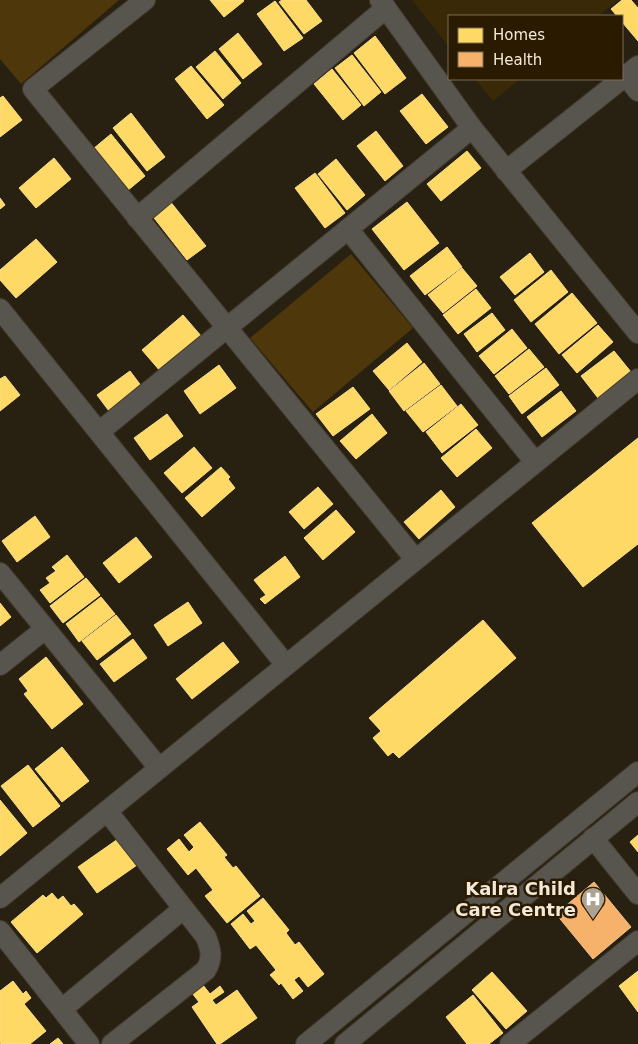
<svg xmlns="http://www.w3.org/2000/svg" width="638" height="1044" viewBox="0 0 638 1044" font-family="'DejaVu Sans',sans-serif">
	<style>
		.built { fill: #3a2906 }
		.green { fill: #4d370b }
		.homes { fill: #ffd966; stroke: #fbde88 }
		.health { fill: #f6b26b; stroke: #f5c28c }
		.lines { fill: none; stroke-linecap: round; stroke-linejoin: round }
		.minor-casing { stroke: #433b2f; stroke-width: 22 }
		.minor { stroke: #58544e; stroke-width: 20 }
		.labels { text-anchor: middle; stroke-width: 5; stroke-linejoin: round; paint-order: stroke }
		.poi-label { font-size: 18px; font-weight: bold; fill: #f3e9d8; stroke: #291a00; text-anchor: end }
	</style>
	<rect width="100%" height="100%" fill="#282010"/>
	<g class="built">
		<polygon points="412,0 619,0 598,16 449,16 449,47"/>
		<polygon points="475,79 520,79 493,101"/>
	</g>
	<g class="green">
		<polygon points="0,0 119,0 21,84 0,59"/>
		<polygon points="351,254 413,328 313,412 250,338"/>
	</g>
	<g class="homes">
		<polygon points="210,0 243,0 244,1 224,17"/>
		<polygon points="282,0 306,0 322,21 304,34 279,2"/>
		<polygon points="622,0 631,0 638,8 638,41 622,22 622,16 617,16 611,9"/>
		<polygon points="275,1 303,38 284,51 257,14"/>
		<polygon points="238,33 262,64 243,79 219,49"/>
		<polygon points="375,36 406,78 385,94 354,53"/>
		<polygon points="215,51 241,83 223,99 196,67"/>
		<polygon points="352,55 381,92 364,106 335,68"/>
		<polygon points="191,66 224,105 207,119 175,79"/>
		<polygon points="332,69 361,105 343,120 314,84"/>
		<polygon points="422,94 448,127 426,144 400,111"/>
		<polygon points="3,96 22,120 0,137 0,98"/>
		<polygon points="131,113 165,157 147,171 113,128"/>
		<polygon points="376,131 403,166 385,181 357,146"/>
		<polygon points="111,134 145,176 127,191 93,149"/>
		<polygon points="467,151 481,168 441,201 427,184"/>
		<polygon points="54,158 71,179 36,208 19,188"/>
		<polygon points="336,159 365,195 347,210 318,174"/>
		<polygon points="315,173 345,213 325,228 295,188"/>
		<polygon points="0,198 5,205 0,209"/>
		<polygon points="169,200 206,246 187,260 151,214"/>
		<polygon points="407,202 439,243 404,270 372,229"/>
		<polygon points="36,239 57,262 16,298 0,280 0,270"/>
		<polygon points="447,247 462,267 425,295 410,276"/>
		<polygon points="530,253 544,272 515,295 500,277"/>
		<polygon points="462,268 477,286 443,313 428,295"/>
		<polygon points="551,270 568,292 531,322 514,300"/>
		<polygon points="476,289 491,308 458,334 443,315"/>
		<polygon points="572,293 597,323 559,354 535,324"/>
		<polygon points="492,313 505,330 477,352 464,334"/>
		<polygon points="183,315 202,337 161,372 142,350"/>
		<polygon points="598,325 613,342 577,373 562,355"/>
		<polygon points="512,329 527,348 494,374 479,356"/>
		<polygon points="407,343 422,362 389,390 373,371"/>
		<polygon points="529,349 544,367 509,394 495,376"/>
		<polygon points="614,351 631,372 598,398 581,376"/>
		<polygon points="424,363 440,384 404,411 389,391"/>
		<polygon points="219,365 236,388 200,414 184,391"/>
		<polygon points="546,368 559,385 522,414 509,396"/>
		<polygon points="130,371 145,391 112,415 97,395"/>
		<polygon points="5,376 20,395 0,411 0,379"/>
		<polygon points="441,385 457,406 423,432 406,411"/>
		<polygon points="353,387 370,409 333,436 316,414"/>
		<polygon points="561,391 576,411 542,437 527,417"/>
		<polygon points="461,404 478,425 442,453 426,432"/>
		<polygon points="167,414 183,436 150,460 134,438"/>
		<polygon points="372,414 387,433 356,459 340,441"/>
		<polygon points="476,429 492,448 457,477 441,458"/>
		<polygon points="638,438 638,544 583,587 532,523"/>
		<polygon points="194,447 212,468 182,493 164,473"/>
		<polygon points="221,467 230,477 228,479 235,488 202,517 185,498"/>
		<polygon points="318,487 333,504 304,529 289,512"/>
		<polygon points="441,490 455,507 419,539 404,522"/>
		<polygon points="336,510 355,532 323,560 304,538"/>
		<polygon points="35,516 50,537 17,562 2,541"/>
		<polygon points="136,537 152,557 119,583 103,563"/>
		<polygon points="67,555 84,577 50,603 40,590 50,583 46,578 56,571 52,567"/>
		<polygon points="285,556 300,577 265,604 260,599 266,595 254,580"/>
		<polygon points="86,578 100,595 63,623 50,606"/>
		<polygon points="101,597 115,614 79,642 66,624"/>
		<polygon points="188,602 202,623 168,646 154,625"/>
		<polygon points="0,603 11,617 0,626"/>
		<polygon points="116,615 131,634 97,660 82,641"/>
		<polygon points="483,620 516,658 399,758 393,752 388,756 373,738 381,731 369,718"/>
		<polygon points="133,639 147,658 114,682 100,664"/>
		<polygon points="223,642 239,662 192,699 176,679"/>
		<polygon points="46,657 83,704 52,729 24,694 28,691 19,679"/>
		<polygon points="62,747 89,781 62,802 35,769"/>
		<polygon points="28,765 60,806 33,827 1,786"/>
		<polygon points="0,800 27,833 0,856"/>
		<polygon points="200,822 227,855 224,857 233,868 236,866 260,896 227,923 205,896 213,890 196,868 188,875 167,849 179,839 189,852 194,847 184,835"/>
		<polygon points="638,835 638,852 630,842"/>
		<polygon points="118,839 137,865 97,893 78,867"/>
		<polygon points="52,893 58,900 63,896 71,906 74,904 83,914 37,953 11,922 43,895 46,898"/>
		<polygon points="263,898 289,930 286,933 295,945 299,942 324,974 308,987 299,976 294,980 303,991 293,999 281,983 279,985 270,975 276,970 256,945 250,949 231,924 243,914 251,924 255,921 247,911"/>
		<polygon points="638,971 638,1012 619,986"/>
		<polygon points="492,972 527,1011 506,1029 472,990"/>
		<polygon points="13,981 23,994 26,991 31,998 24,1004 46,1031 30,1044 1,1044 0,1042 0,991"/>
		<polygon points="203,985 210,994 220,986 224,992 212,1000 216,1005 237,990 257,1018 220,1044 217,1044 192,1007 199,1002 192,993"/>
		<polygon points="473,995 503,1033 489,1044 467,1044 446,1017"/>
		<polygon points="58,1038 63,1044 50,1044"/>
	</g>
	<polygon class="health" points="594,882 631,927 593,959 556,914"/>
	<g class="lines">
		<g class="minor-casing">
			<g id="minor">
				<polyline points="145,0 33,89 415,559"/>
				<polyline points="380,0 472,128 638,333"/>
				<polyline points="626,76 638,91"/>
				<polyline points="506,171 638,66"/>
				<polyline points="137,218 386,8"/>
				<polyline points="348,229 535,462"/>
				<polyline points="0,309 286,665"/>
				<polyline points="99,432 472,128"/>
				<polyline points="0,573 159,768"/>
				<polyline points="0,665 45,629"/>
				<path d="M107,811L206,937C211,950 213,958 206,970L112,1044"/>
				<polyline points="593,838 638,894"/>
				<polyline points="0,898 638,379"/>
				<polyline points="0,931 89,1044"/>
				<polyline points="62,1009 183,909"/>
				<polyline points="306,1044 638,772"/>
				<polyline points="345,1044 638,802"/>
				<polyline points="510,1044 638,941"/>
			</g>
		</g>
		<use href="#minor" class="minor"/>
	</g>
	<defs>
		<g id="hospital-pin" transform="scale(1.25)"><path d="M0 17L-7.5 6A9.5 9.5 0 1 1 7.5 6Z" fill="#aca392" stroke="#291a00"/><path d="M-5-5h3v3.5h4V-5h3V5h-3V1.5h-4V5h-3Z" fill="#fff"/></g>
	</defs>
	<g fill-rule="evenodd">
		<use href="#hospital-pin" x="593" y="899"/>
	</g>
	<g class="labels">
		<g class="poi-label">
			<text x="576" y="895">Kalra Child<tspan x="576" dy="21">Care Centre</tspan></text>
		</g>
	</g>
	<rect x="448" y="15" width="175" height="65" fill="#291a00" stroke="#7a6d56"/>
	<rect x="458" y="28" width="25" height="15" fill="#ffd966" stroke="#7a6d56"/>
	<text x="493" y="40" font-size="15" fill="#f3e9d8">Homes</text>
	<rect x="458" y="52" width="25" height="15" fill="#f6b26b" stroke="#7a6d56"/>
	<text x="493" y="65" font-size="15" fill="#f3e9d8">Health</text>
</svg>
